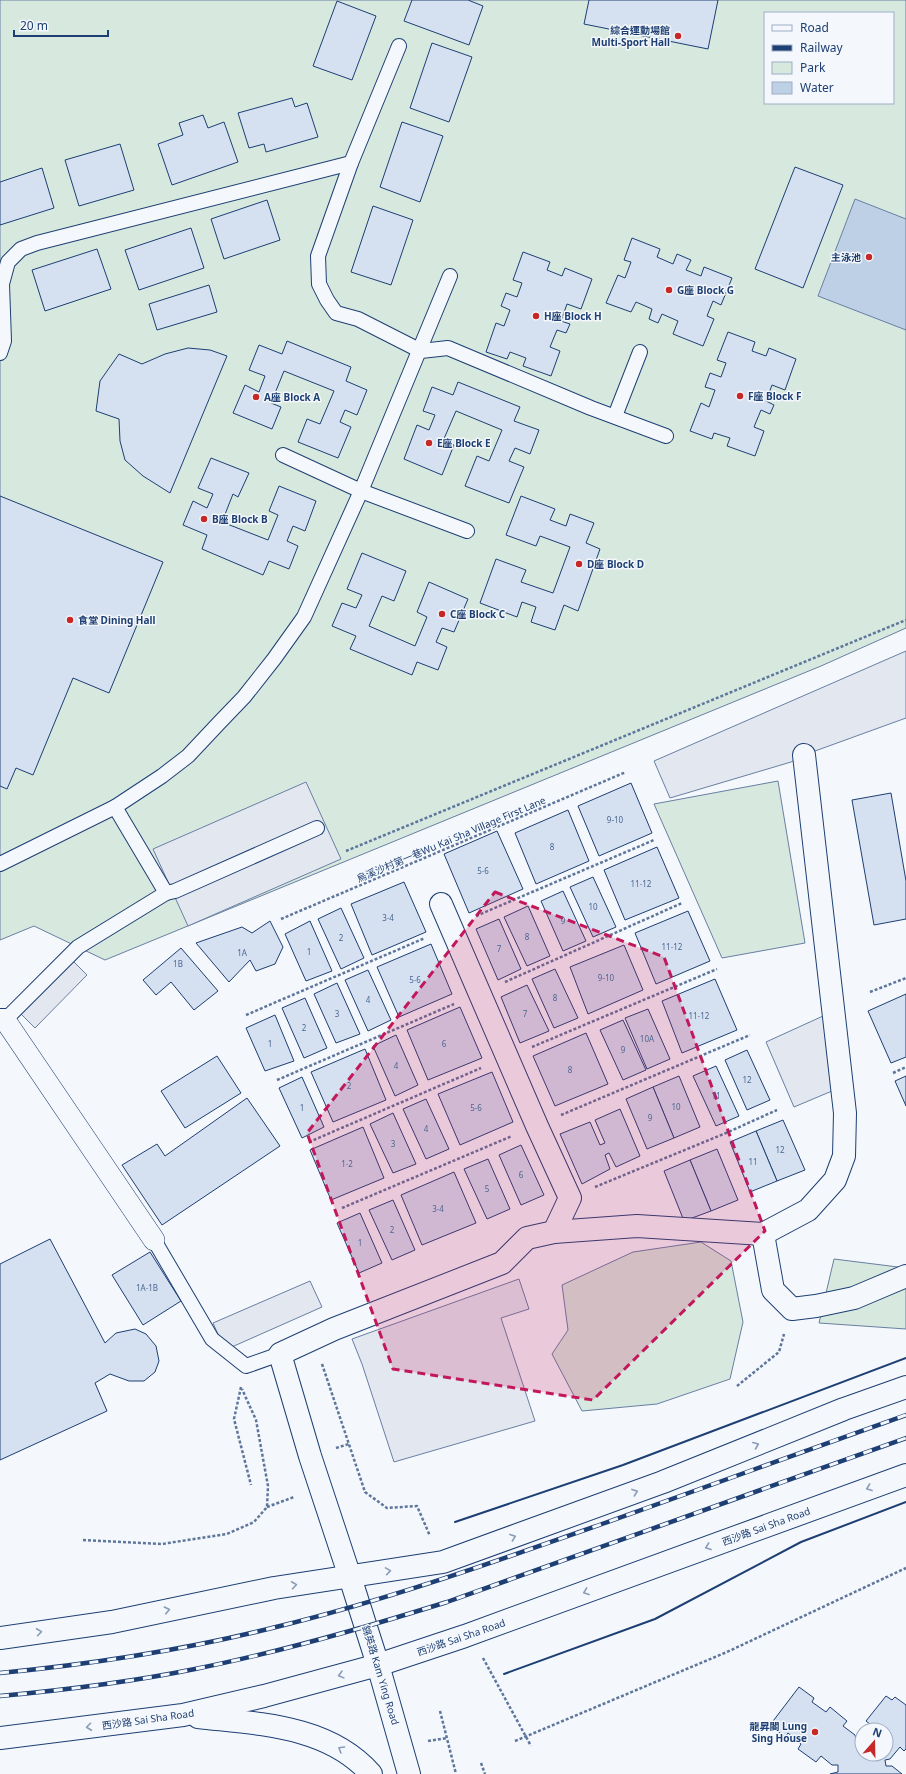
<svg xmlns="http://www.w3.org/2000/svg" width="906" height="1774" viewBox="0 0 906 1774" font-family="'Noto Sans','Noto Sans TC',sans-serif">
	<style>
		.green { fill: #d7e8df; stroke: #687fa3; fill-rule: evenodd }
		.parking { fill: #e3e8f0; stroke: #687fa3 }
		.water { fill: #bed0e5; stroke: #687fa3 }
		.building { fill: #d5e0f0; stroke: #1d3f73 }
		.lines { fill: none; stroke-linecap: round; stroke-linejoin: round }
		.service-casing { stroke: #1d3f73; stroke-width: 16 }
		.pedestrian-casing { stroke: #1d3f73; stroke-width: 22 }
		.minor-casing { stroke: #1d3f73; stroke-width: 24 }
		.tertiary-casing { stroke: #1d3f73; stroke-width: 24 }
		.secondary-casing { stroke: #1d3f73; stroke-width: 24 }
		.path { stroke: #5e769c; stroke-width: 2.5; stroke-dasharray: 3 2; stroke-linecap: butt }
		.service { stroke: #f4f7fb; stroke-width: 14 }
		.pedestrian { stroke: #f4f7fb; stroke-width: 21 }
		.minor { stroke: #f4f7fb; stroke-width: 22 }
		.tertiary { stroke: #f4f7fb; stroke-width: 22 }
		.secondary { stroke: #f4f7fb; stroke-width: 22 }
		.rail-casing { stroke: #1d3f73; stroke-width: 4.5 }
		.rail { stroke: #f4f7fb; stroke-width: 3; stroke-dasharray: 9; stroke-linecap: butt }
		.wall { stroke: #1d3f73; stroke-width: 2 }
		.oneway { stroke: #889bb7 }
		.marked { fill: #c2185b; fill-opacity: 0.2; stroke: #c2185b; stroke-width: 3; stroke-dasharray: 8 5; stroke-linejoin: round }
		.poi-dot { fill: #c62828; stroke: #f4f7fb; stroke-width: 1.5 }
		.labels { text-anchor: middle; stroke-width: 3; stroke-linejoin: round; paint-order: stroke }
		.number-label { font-size: 8px; fill: #4b6792 }
		.poi-label { font-size: 10px; font-weight: bold; fill: #1d3f73; stroke: #f4f7fb; text-anchor: start }
		.street-label { font-size: 10px; fill: #1d3f73; stroke: #f4f7fb }
	</style>
	<rect width="100%" height="100%" fill="#f4f7fb"/>
	<g class="green">
		<path d="M0,0H906V628L821,666L105,960L34,926L0,940ZM765,13H893V103H765Z"/>
		<polygon points="778,781 805,943 722,958 654,804"/>
		<polygon points="701,1242 731,1261 743,1322 730,1379 657,1404 582,1411 552,1354 568,1330 562,1285 633,1252"/>
		<polygon points="834,1259 906,1268 906,1329 819,1323"/>
	</g>
	<g class="parking">
		<polygon points="906,651 906,718 804,755 791,762 670,798 654,761"/>
		<polygon points="306,782 341,859 188,926 153,849"/>
		<polygon points="68,956 87,975 35,1028 17,1010"/>
		<polygon points="823,1016 832,1091 794,1107 766,1042"/>
		<polygon points="519,1279 529,1309 501,1318 535,1421 394,1462 362,1364 352,1339"/>
		<polygon points="310,1281 322,1307 225,1350 213,1323"/>
	</g>
	<polygon class="water" points="855,199 906,219 906,330 818,296"/>
	<g class="building">
		<polygon points="412,0 468,0 483,6 469,45 404,21"/>
		<polygon points="589,0 718,0 708,49 584,24"/>
		<polygon points="337,1 376,16 352,80 313,66"/>
		<polygon points="432,43 472,57 449,122 410,108"/>
		<polygon points="292,98 295,107 307,103 318,137 266,152 264,144 249,148 238,113"/>
		<polygon points="203,115 208,128 224,122 238,162 172,185 158,144 183,135 179,123"/>
		<polygon points="402,122 443,136 420,202 380,187"/>
		<polygon points="120,144 134,190 79,206 65,160"/>
		<polygon points="795,167 843,185 803,288 755,269"/>
		<polygon points="42,168 54,208 0,225 0,182"/>
		<polygon points="267,200 280,240 224,259 211,219"/>
		<polygon points="373,206 413,220 391,285 351,272"/>
		<polygon points="191,228 204,268 139,290 125,250"/>
		<polygon points="632,238 660,249 657,257 673,264 677,254 691,260 686,270 701,276 704,267 732,278 721,305 713,301 707,316 714,319 703,346 673,334 678,321 662,314 658,323 649,319 652,309 636,302 631,312 606,303 618,275 625,278 631,262 624,260"/>
		<polygon points="97,249 111,289 45,311 32,270"/>
		<polygon points="523,252 550,262 547,270 562,276 565,268 592,279 581,309 567,304 561,321 570,324 566,333 557,330 550,347 560,351 551,376 523,366 526,358 510,352 507,359 486,352 496,323 504,326 510,310 501,306 506,293 517,297 522,283 513,280"/>
		<polygon points="209,285 217,312 157,330 149,304"/>
		<polygon points="728,332 755,342 752,351 766,356 769,348 796,359 785,390 772,385 766,401 774,405 770,414 761,410 754,427 764,431 755,456 727,446 730,438 714,433 712,439 690,431 701,403 709,407 715,390 705,387 710,373 721,377 726,363 717,360"/>
		<polygon points="287,341 351,367 346,381 367,390 357,415 345,410 340,422 351,427 338,458 298,442 307,419 320,424 334,391 284,371 271,403 281,407 272,429 233,413 245,385 259,392 265,376 249,370 259,345 282,354"/>
		<polygon points="188,348 210,350 227,356 170,493 143,476 125,460 120,441 119,419 96,411 100,381 119,354 142,364 165,354"/>
		<polygon points="458,382 520,407 514,421 539,430 530,454 515,448 509,461 524,467 509,503 465,486 477,456 489,461 502,430 456,411 443,441 454,445 442,475 404,459 417,425 429,430 435,415 423,411 432,387 453,395"/>
		<polygon points="211,458 249,473 238,497 233,494 222,522 268,540 278,515 269,511 279,486 316,501 305,531 293,526 287,541 298,546 289,569 269,561 263,575 202,549 207,535 183,525 193,501 207,508 213,494 198,488"/>
		<polygon points="0,496 163,562 109,693 73,678 33,775 16,768 7,789 0,786"/>
		<polygon points="521,496 555,509 550,520 566,526 570,514 594,523 586,543 600,549 578,611 564,605 555,630 531,622 536,607 522,602 517,617 480,603 496,559 526,570 521,582 553,593 570,547 540,536 536,546 506,535"/>
		<polygon points="362,553 406,571 394,601 382,596 369,626 415,646 427,617 417,612 429,582 468,599 454,632 442,628 436,642 447,647 438,670 417,662 412,675 350,649 356,636 332,626 342,603 356,608 362,595 347,589"/>
		<polygon points="631,783 652,833 599,856 578,806"/>
		<polygon points="891,793 906,881 906,919 874,925 852,800"/>
		<polygon points="568,810 589,861 536,884 515,833"/>
		<polygon points="497,831 523,889 469,913 444,854"/>
		<polygon points="657,847 679,898 625,920 604,870"/>
		<polygon points="593,877 616,927 593,937 570,887"/>
		<polygon points="404,882 426,932 372,955 351,904"/>
		<polygon points="563,891 586,941 563,951 541,901"/>
		<polygon points="528,906 550,956 527,966 504,917"/>
		<polygon points="341,908 364,958 341,969 318,919"/>
		<polygon points="688,911 710,961 656,984 635,933"/>
		<polygon points="499,919 521,969 498,980 476,929"/>
		<polygon points="270,921 283,947 275,964 256,971 250,960 229,982 196,943 242,927 252,933"/>
		<polygon points="310,921 332,971 306,981 285,934"/>
		<polygon points="431,944 452,994 399,1017 377,967"/>
		<polygon points="624,945 643,990 588,1014 570,967"/>
		<polygon points="181,948 218,991 194,1010 171,982 156,995 143,980"/>
		<polygon points="555,969 578,1018 554,1028 532,979"/>
		<polygon points="368,970 391,1020 368,1031 345,980"/>
		<polygon points="715,979 737,1030 682,1053 662,1001"/>
		<polygon points="337,983 360,1034 336,1043 314,994"/>
		<polygon points="527,985 549,1031 520,1043 501,997"/>
		<polygon points="906,994 906,1057 891,1063 868,1011"/>
		<polygon points="305,998 327,1048 304,1058 282,1008"/>
		<polygon points="460,1007 482,1058 428,1080 407,1030"/>
		<polygon points="648,1009 670,1059 647,1069 625,1018"/>
		<polygon points="275,1015 294,1061 265,1071 246,1028"/>
		<polygon points="623,1020 646,1070 623,1080 600,1030"/>
		<polygon points="586,1033 608,1084 555,1106 533,1056"/>
		<polygon points="396,1035 418,1085 395,1096 373,1046"/>
		<polygon points="365,1049 386,1100 333,1122 311,1072"/>
		<polygon points="747,1050 770,1100 747,1110 725,1060"/>
		<polygon points="217,1056 241,1093 185,1128 161,1091"/>
		<polygon points="716,1066 739,1116 716,1126 693,1076"/>
		<polygon points="492,1072 513,1122 460,1145 438,1094"/>
		<polygon points="679,1076 700,1127 674,1138 653,1087"/>
		<polygon points="906,1076 906,1106 895,1081"/>
		<polygon points="302,1077 324,1127 302,1138 279,1088"/>
		<polygon points="653,1087 674,1138 647,1149 626,1099"/>
		<polygon points="247,1098 280,1146 162,1225 122,1165 157,1144 165,1156"/>
		<polygon points="426,1099 449,1149 426,1159 403,1109"/>
		<polygon points="620,1109 640,1156 616,1167 609,1153 605,1155 610,1169 582,1184 560,1134 590,1122 600,1145 605,1143 595,1120"/>
		<polygon points="393,1113 416,1164 393,1173 370,1124"/>
		<polygon points="783,1120 805,1170 777,1181 756,1131"/>
		<polygon points="363,1127 384,1178 331,1200 310,1150"/>
		<polygon points="756,1131 777,1181 750,1192 730,1142"/>
		<polygon points="521,1145 544,1195 521,1205 499,1155"/>
		<polygon points="717,1149 738,1200 711,1211 690,1160"/>
		<polygon points="488,1159 510,1209 487,1219 464,1169"/>
		<polygon points="690,1160 711,1211 684,1221 664,1171"/>
		<polygon points="454,1172 476,1223 422,1245 401,1195"/>
		<polygon points="393,1200 415,1250 392,1260 369,1210"/>
		<polygon points="360,1213 382,1263 359,1273 337,1223"/>
		<polygon points="50,1239 105,1343 116,1333 135,1329 146,1334 156,1346 159,1361 155,1372 144,1381 129,1381 110,1374 95,1383 107,1411 0,1460 0,1264"/>
		<polygon points="150,1252 181,1301 143,1325 112,1275"/>
		<polygon points="799,1687 814,1698 812,1702 826,1712 830,1707 847,1721 843,1726 855,1735 856,1739 862,1739 862,1754 886,1754 886,1730 867,1730 871,1725 866,1721 886,1696 892,1700 895,1697 906,1705 906,1749 904,1751 900,1747 890,1759 885,1760 886,1766 892,1766 902,1774 830,1774 838,1772 838,1765 832,1765 821,1756 816,1762 798,1749 801,1744 788,1733 785,1737 770,1725"/>
	</g>
	<g class="lines">
		<g class="service-casing">
			<g id="service">
				<polyline points="399,46 351,163 318,256 319,284 327,300 336,313 358,319 421,351 448,348 591,408 666,436"/>
				<polyline points="0,353 4,341 2,284 8,262 21,249 37,243 351,163"/>
				<polyline points="615,416 640,352"/>
				<polyline points="283,455 361,491 467,531"/>
				<polyline points="115,807 166,893"/>
				<polyline points="0,864 115,807 162,776 188,756 219,723 244,697 274,659 304,617 361,491 450,276"/>
				<polyline points="5,1020 78,947 166,893 175,891 317,828"/>
				<polyline points="154,1240 212,1339 246,1366 280,1354"/>
			</g>
		</g>
		<g class="pedestrian-casing">
			<polyline id="pedestrian" points="5,1020 154,1240"/>
		</g>
		<g class="minor-casing">
			<g id="minor">
				<polyline points="441,904 537,1126 570,1198 554,1232"/>
				<polyline points="0,1020 5,1020"/>
				<polyline points="763,1234 773,1290 792,1309 816,1306 854,1298 906,1276"/>
				<polyline points="350,1577 310,1456 280,1354 334,1329 502,1263 527,1238 554,1232 637,1226 763,1234 808,1210 835,1180 844,1156 845,1113 804,755"/>
			</g>
		</g>
		<g class="tertiary-casing">
			<polyline id="tertiary" points="350,1577 378,1665 409,1774"/>
		</g>
		<g class="secondary-casing">
			<g id="secondary">
				<polyline points="0,1638 112,1622 274,1588 443,1562 663,1482 844,1409 906,1387"/>
				<path d="M198,1717C258,1724 328,1725 371,1774"/>
				<polyline points="0,1738 183,1715 264,1696 378,1665 465,1636 906,1475"/>
			</g>
		</g>
		<g class="path">
			<polyline points="346,851 906,620"/>
			<polyline points="476,916 654,840"/>
			<polyline points="281,919 626,772"/>
			<polyline points="505,982 682,903"/>
			<polyline points="870,992 906,978"/>
			<polyline points="246,1015 425,938"/>
			<polyline points="532,1047 717,969"/>
			<polyline points="893,1073 906,1067"/>
			<polyline points="277,1080 454,1004"/>
			<polyline points="561,1115 750,1035"/>
			<polyline points="309,1142 481,1068"/>
			<polyline points="595,1187 726,1133 777,1110"/>
			<polyline points="342,1208 512,1136"/>
			<polyline points="322,1364 365,1492 387,1508 417,1506 430,1536"/>
			<polyline points="737,1386 779,1352 784,1334"/>
			<polyline points="241,1387 234,1419 251,1485"/>
			<polyline points="336,1448 349,1444"/>
			<polyline points="267,1507 294,1497"/>
			<polyline points="83,1540 162,1544 227,1534 254,1522 267,1507 268,1486 256,1420 242,1389"/>
			<polyline points="483,1658 531,1746"/>
			<polyline points="440,1711 456,1774"/>
			<polyline points="428,1741 447,1738"/>
			<polyline points="515,1741 727,1652 906,1568"/>
			<polyline points="481,1763 485,1774"/>
		</g>
		<use href="#service" class="service"/>
		<use href="#pedestrian" class="pedestrian"/>
		<use href="#minor" class="minor"/>
		<use href="#tertiary" class="tertiary"/>
		<use href="#secondary" class="secondary"/>
		<g class="rail-casing">
			<g id="rail">
				<path d="M0,1673C93,1664 185,1650 276,1627C387,1600 494,1562 602,1524C703,1488 805,1451 906,1415"/>
				<path d="M0,1696C65,1690 131,1682 195,1669C280,1652 364,1628 447,1602L906,1438"/>
			</g>
		</g>
		<use href="#rail" class="rail"/>
		<g class="wall">
			<polyline points="455,1522 623,1465 906,1358"/>
			<polyline points="504,1674 655,1619 801,1542 906,1502"/>
		</g>
	</g>
	<defs><path id="oneway-chevron" d="M-2-3.5L2.5 0L-2 3.5" fill="none" stroke-width="1.6" stroke-linecap="round" stroke-linejoin="round"/></defs>
	<g class="oneway">
		<use href="#oneway-chevron" transform="translate(756 1445) rotate(-22)"/>
		<use href="#oneway-chevron" transform="translate(869 1488) rotate(160)"/>
		<use href="#oneway-chevron" transform="translate(635 1492) rotate(-20)"/>
		<use href="#oneway-chevron" transform="translate(513 1537) rotate(-20)"/>
		<use href="#oneway-chevron" transform="translate(708 1547) rotate(160)"/>
		<use href="#oneway-chevron" transform="translate(388 1571) rotate(-9)"/>
		<use href="#oneway-chevron" transform="translate(294 1585) rotate(-8)"/>
		<use href="#oneway-chevron" transform="translate(586 1592) rotate(160)"/>
		<use href="#oneway-chevron" transform="translate(167 1610) rotate(-12)"/>
		<use href="#oneway-chevron" transform="translate(39 1632) rotate(-8)"/>
		<use href="#oneway-chevron" transform="translate(341 1675) rotate(165)"/>
		<use href="#oneway-chevron" transform="translate(89 1727) rotate(173)"/>
		<use href="#oneway-chevron" transform="translate(341 1749) rotate(-149)"/>
	</g>
	<path class="marked" d="M495,892L664,957L765,1231L593,1400L393,1369L307,1133Z"/>
	<g class="poi-dot">
		<circle cx="678" cy="36" r="4"/>
		<circle cx="869" cy="257" r="4"/>
		<circle cx="669" cy="290" r="4"/>
		<circle cx="536" cy="316" r="4"/>
		<circle cx="740" cy="396" r="4"/>
		<circle cx="256" cy="397" r="4"/>
		<circle cx="429" cy="443" r="4"/>
		<circle cx="204" cy="519" r="4"/>
		<circle cx="579" cy="564" r="4"/>
		<circle cx="442" cy="614" r="4"/>
		<circle cx="70" cy="620" r="4"/>
		<circle cx="815" cy="1732" r="4"/>
	</g>
	<g class="labels">
		<g class="number-label">
			<text x="615" y="823">9-10</text>
			<text x="552" y="850">8</text>
			<text x="483" y="874">5-6</text>
			<text x="641" y="887">11-12</text>
			<text x="593" y="910">10</text>
			<text x="388" y="921">3-4</text>
			<text x="563" y="924">9</text>
			<text x="527" y="940">8</text>
			<text x="341" y="941">2</text>
			<text x="672" y="950">11-12</text>
			<text x="499" y="952">7</text>
			<text x="309" y="955">1</text>
			<text x="242" y="956">1A</text>
			<text x="178" y="967">1B</text>
			<text x="606" y="981">9-10</text>
			<text x="415" y="983">5-6</text>
			<text x="555" y="1001">8</text>
			<text x="368" y="1003">4</text>
			<text x="337" y="1017">3</text>
			<text x="525" y="1017">7</text>
			<text x="699" y="1019">11-12</text>
			<text x="304" y="1031">2</text>
			<text x="647" y="1042">10A</text>
			<text x="270" y="1047">1</text>
			<text x="444" y="1047">6</text>
			<text x="623" y="1053">9</text>
			<text x="396" y="1069">4</text>
			<text x="570" y="1073">8</text>
			<text x="747" y="1083">12</text>
			<text x="349" y="1089">2</text>
			<text x="716" y="1099">11</text>
			<text x="676" y="1110">10</text>
			<text x="302" y="1111">1</text>
			<text x="476" y="1111">5-6</text>
			<text x="650" y="1121">9</text>
			<text x="426" y="1132">4</text>
			<text x="393" y="1147">3</text>
			<text x="780" y="1153">12</text>
			<text x="753" y="1165">11</text>
			<text x="347" y="1167">1-2</text>
			<text x="521" y="1178">6</text>
			<text x="487" y="1192">5</text>
			<text x="438" y="1212">3-4</text>
			<text x="392" y="1233">2</text>
			<text x="360" y="1246">1</text>
			<text x="147" y="1291">1A-1B</text>
		</g>
		<g class="poi-label">
			<text x="670" y="34" text-anchor="end">綜合運動場館<tspan x="670" dy="12">Multi-Sport Hall</tspan></text>
			<text x="861" y="261" text-anchor="end">主泳池</text>
			<text x="677" y="294">G座 Block G</text>
			<text x="544" y="320">H座 Block H</text>
			<text x="748" y="400">F座 Block F</text>
			<text x="264" y="401">A座 Block A</text>
			<text x="437" y="447">E座 Block E</text>
			<text x="212" y="523">B座 Block B</text>
			<text x="587" y="568">D座 Block D</text>
			<text x="450" y="618">C座 Block C</text>
			<text x="78" y="624">食堂 Dining Hall</text>
			<text x="807" y="1730" text-anchor="end">龍昇閣 Lung<tspan x="807" dy="12">Sing House</tspan></text>
		</g>
		<g class="street-label">
			<text transform="translate(451 839) rotate(-23)" y="4">烏溪沙村第一巷Wu Kai Sha Village First Lane</text>
			<text transform="translate(766 1526) rotate(-20)" y="4">西沙路 Sai Sha Road</text>
			<text transform="translate(461 1637) rotate(-19)" y="4">西沙路 Sai Sha Road</text>
			<text transform="translate(381 1675) rotate(73)" y="4">錦英路 Kam Ying Road</text>
			<text transform="translate(148 1719) rotate(-8)" y="4">西沙路 Sai Sha Road</text>
		</g>
	</g>
	<rect x="764" y="12" width="130" height="92" fill="#f4f7fb" stroke="#9eadc5"/>
	<rect x="772" y="25" width="20" height="6" fill="#f4f7fb" stroke="#9eadc5"/>
	<text x="800" y="32" font-size="12" fill="#1d3f73">Road</text>
	<rect x="772" y="45" width="20" height="6" fill="#1d3f73" stroke="#9eadc5"/>
	<text x="800" y="52" font-size="12" fill="#1d3f73">Railway</text>
	<rect x="772" y="62" width="20" height="12" fill="#d7e8df" stroke="#9eadc5"/>
	<text x="800" y="72" font-size="12" fill="#1d3f73">Park</text>
	<rect x="772" y="82" width="20" height="12" fill="#bed0e5" stroke="#9eadc5"/>
	<text x="800" y="92" font-size="12" fill="#1d3f73">Water</text>
	<g transform="translate(874 1742) rotate(20)"><circle r="19" fill="#f4f7fb" stroke="#9eadc5"/>
	<path d="M0-3L7 15L0 10L-7 15Z" fill="#c62828"/>
	<text y="-6" font-size="11" font-weight="bold" text-anchor="middle" fill="#1d3f73">N</text>
	</g>
	<path d="M14 30v6h94v-6" fill="none" stroke="#1d3f73" stroke-width="2"/>
	<text x="20" y="30" font-size="12" fill="#1d3f73" stroke="#f4f7fb" stroke-width="3" paint-order="stroke">20 m</text>
</svg>
